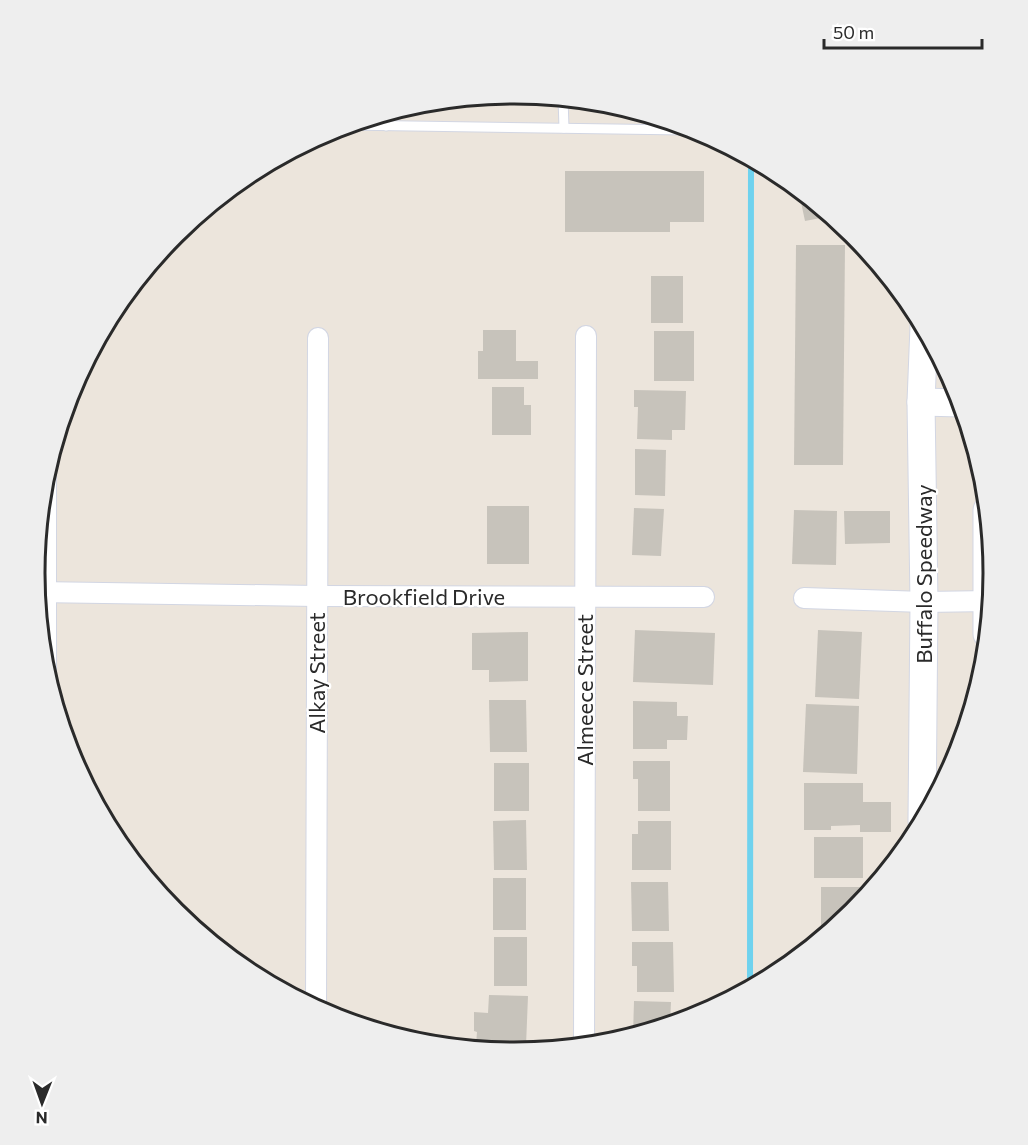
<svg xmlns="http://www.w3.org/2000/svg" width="1028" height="1145" font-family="Commissioner,sans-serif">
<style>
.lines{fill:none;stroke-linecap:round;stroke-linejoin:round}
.stream{stroke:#6fd2ee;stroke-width:6}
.building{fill:#c7c3bb}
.lane-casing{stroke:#d2d6e3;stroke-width:11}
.street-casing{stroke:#d2d6e3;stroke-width:22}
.secondary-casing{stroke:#d2d6e3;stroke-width:29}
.lane{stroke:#fff;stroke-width:9}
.street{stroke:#fff;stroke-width:20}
.secondary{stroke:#fff;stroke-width:27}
.labels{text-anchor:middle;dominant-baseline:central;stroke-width:4.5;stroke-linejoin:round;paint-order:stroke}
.street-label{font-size:22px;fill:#2a2a2a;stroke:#fff}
.rim{fill:none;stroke:#2a2a2a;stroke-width:3}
</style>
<rect width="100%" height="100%" fill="#ece5dc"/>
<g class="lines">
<polyline class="stream" points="750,988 751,158"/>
</g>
<g class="building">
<polygon points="565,171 704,171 704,222 670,222 670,232 565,232"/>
<polygon points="798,188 831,216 805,221"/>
<polygon points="796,245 845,245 843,465 794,465"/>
<rect x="651" y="276" width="32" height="47"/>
<polygon points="483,330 516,330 516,361 538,361 538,379 478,379 478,351 483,351"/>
<rect x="654" y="331" width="40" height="50"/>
<polygon points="492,387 524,387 524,405 531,405 531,435 492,435"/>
<polygon points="634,390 686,391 685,430 672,430 672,440 637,439 638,407 634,407"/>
<polygon points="635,449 666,450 665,496 635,495"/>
<rect x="487" y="506" width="42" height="58"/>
<polygon points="634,508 664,509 661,556 632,555"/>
<polygon points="794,510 837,511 836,565 792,564"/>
<polygon points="844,511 890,511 890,543 845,544"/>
<polygon points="635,630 715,633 713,685 633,682"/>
<polygon points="818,630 862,632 859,699 815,697"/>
<polygon points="528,632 528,681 489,682 489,670 472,670 472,633"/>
<polygon points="489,700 526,700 527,752 490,752"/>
<polygon points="633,701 677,702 677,716 688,716 687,740 667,740 667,749 633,749"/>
<polygon points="806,704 859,706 857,774 803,772"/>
<polygon points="633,761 670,761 670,811 638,811 638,779 633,779"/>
<rect x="494" y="763" width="35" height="48"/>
<polygon points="804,783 863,783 863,802 891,802 891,832 860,832 860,825 831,826 831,830 804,830"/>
<polygon points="526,820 527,870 494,870 493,821"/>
<polygon points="638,821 671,821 671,870 632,870 632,834 638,834"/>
<rect x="814" y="837" width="49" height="41"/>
<rect x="493" y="878" width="33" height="52"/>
<polygon points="631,882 668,882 669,931 632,931"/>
<polygon points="821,887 861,887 861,901 853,912 828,932 821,932"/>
<rect x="494" y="937" width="33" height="49"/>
<polygon points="632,942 673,942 674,992 637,992 637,966 632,966"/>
<polygon points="489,995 528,996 526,1046 476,1044 477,1032 474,1031 474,1012 488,1013"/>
<polygon points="634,1001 671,1002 670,1024 633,1035"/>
</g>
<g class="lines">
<defs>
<g id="lane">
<polyline points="563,98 564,128"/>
<polyline points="345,125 685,130 685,126"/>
<polyline points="386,126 387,112"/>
</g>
<g id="street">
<polyline points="36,592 316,596 704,597"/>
<polyline points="804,598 924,602 991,601"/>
<polyline points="46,672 46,471"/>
<polyline points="316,1008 318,338"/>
<polyline points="584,1045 586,336"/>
</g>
<g id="secondary">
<polyline points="921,402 961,403"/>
<polyline points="987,510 987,634"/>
<polyline points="922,821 924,602 921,402 924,326"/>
</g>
</defs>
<use href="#lane" class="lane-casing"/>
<use href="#street" class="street-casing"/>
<use href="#secondary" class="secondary-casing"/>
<use href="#lane" class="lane"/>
<use href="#street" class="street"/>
<use href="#secondary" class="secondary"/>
</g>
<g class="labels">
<g class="street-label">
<text transform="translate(923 574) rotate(-90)">Buffalo Speedway</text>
<text x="424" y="596">Brookfield Drive</text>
<text transform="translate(316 673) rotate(-90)">Alkay Street</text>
<text transform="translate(584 690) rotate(-90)">Almeece Street</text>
</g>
</g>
<path d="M0 0H1028V1145H0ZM45 573a469 469 0 1 1 938 0a469 469 0 1 1-938 0Z" fill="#eee" fill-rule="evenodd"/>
<path class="rim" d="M45 573a469 469 0 1 1 938 0a469 469 0 1 1-938 0Z"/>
<g transform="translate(42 1103) rotate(181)" stroke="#ffffff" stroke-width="4.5" paint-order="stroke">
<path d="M0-4.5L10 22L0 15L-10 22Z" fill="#2a2a2a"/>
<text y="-9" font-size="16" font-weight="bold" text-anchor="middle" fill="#2a2a2a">N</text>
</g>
<path d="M824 39v9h158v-9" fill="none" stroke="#2a2a2a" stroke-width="3"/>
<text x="833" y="39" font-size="18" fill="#2a2a2a" stroke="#ffffff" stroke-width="4.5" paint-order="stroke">50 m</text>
</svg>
